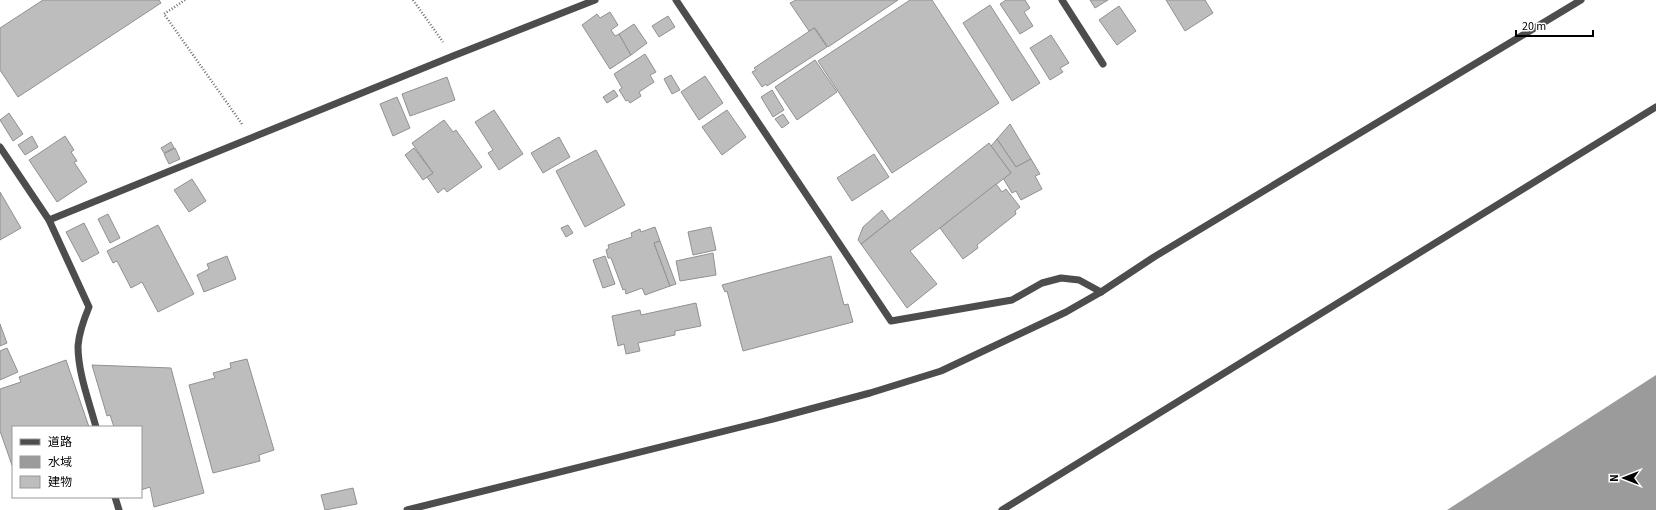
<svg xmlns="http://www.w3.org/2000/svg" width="1656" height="510" font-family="'Source Sans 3','Noto Sans JP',sans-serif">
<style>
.water{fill:#9b9b9b}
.building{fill:#bdbdbd;stroke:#919191}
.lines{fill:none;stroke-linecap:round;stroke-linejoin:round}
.path{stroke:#6f6f6f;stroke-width:2.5;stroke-dasharray:1 2;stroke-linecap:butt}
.minor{stroke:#4d4d4d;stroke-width:7}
</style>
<rect width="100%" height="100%" fill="#fff"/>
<polygon class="water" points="1656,375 1656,510 1447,510"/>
<g class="building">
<polygon points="43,0 159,0 161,3 18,97 0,70 0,28"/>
<polygon points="796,0 898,0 828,47 815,28 809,31 790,3"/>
<polygon points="910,0 932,0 999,103 892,173 818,61"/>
<polygon points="1006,0 1025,0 1030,8 1024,12 1033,26 1020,34 1000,4"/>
<polygon points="1090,0 1108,0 1095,8"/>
<polygon points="1166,0 1205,0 1213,13 1185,31"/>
<polygon points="990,5 1040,83 1012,101 963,23"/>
<polygon points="1119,6 1136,31 1117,45 1099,20"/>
<polygon points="610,12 618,25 611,30 615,36 619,34 631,55 610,69 582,25 597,14 600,18"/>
<polygon points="668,16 675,27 659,37 652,26"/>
<polygon points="634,24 647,43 631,55 619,34"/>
<polygon points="814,28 827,47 767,86 766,84 762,87 752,72 756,70 754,68"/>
<polygon points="1051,35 1069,63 1060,68 1063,72 1050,80 1030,48"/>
<polygon points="645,54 656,72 650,75 654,82 639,92 641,96 630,103 628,100 626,101 619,90 622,88 614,74"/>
<polygon points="815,60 837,92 797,120 775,87"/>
<polygon points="671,75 680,90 672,94 664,79"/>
<polygon points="705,76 723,103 699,120 681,92"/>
<polygon points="447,77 455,100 410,116 402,94"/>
<polygon points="614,90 618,96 607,103 603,97"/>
<polygon points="772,90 784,110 773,117 761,97"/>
<polygon points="397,97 410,128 393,136 380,104"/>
<polygon points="494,110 523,154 499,170 488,153 493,150 475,122"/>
<polygon points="727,110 746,137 722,155 702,127"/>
<polygon points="9,113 23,134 13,141 0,120"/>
<polygon points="783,114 789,123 782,128 775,119"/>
<polygon points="444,120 453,132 456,130 482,167 447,192 444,188 438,193 427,177 433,173 412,143"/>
<polygon points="1010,124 1031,159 1016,167 997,139"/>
<polygon points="32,136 38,147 25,155 18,145"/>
<polygon points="65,136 74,150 71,152 77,161 74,162 87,182 57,202 29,160"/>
<polygon points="559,137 570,157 543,173 531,153"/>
<polygon points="997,139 1016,167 1031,159 1040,174 1035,176 1042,189 1021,200 1016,191 1012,193 1003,178 1011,173 991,146"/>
<polygon points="171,142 174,148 164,153 161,148"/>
<polygon points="989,143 1011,173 910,251 937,284 907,308 861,244"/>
<polygon points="175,148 180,159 169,164 164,154"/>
<polygon points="414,148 433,173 423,180 405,155"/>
<polygon points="596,150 625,205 585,227 556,171"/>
<polygon points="874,154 889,177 852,201 837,178"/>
<polygon points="192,179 206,201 189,212 174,190"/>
<polygon points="996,184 1002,192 1006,189 1020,207 1015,211 1016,214 977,245 978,248 963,259 940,228"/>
<polygon points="0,192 21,228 0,240"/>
<polygon points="882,210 890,221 861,244 858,240 863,227"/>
<polygon points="108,214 120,238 110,243 98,219"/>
<polygon points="84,223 99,253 82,262 66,232"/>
<polygon points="158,225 194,294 158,312 142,282 131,288 117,261 113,263 107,251"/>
<polygon points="568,225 573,233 566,237 561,228"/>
<polygon points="655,227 660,241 654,243 670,286 645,295 642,288 626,294 625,289 623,290 611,258 608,258 606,250 609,248 608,245 632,237 631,233 640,229 641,232"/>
<polygon points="711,227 716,250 693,255 688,232"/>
<polygon points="660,241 676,284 670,286 654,243"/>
<polygon points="713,253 716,275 680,281 676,261"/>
<polygon points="227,256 236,279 204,292 197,275 209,269 207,264"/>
<polygon points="605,256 615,284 603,288 593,260"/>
<polygon points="831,256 844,305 848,304 853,322 743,351 727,291 725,292 722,285"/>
<polygon points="696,303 701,326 675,331 675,335 638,343 640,351 626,354 624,344 618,346 612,316 640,310 641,315"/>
<polygon points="0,324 7,343 0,346"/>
<polygon points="7,348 18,372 0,380 0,351"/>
<polygon points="247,359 274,450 259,455 260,461 213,473 189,385 215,378 213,373 231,368 230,363"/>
<polygon points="66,360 89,427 13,427 13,468 0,431 0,389 21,382 19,377"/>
<polygon points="92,365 171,368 204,493 154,507 150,487 141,490 141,427 114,427 110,415 107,416"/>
<polygon points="353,488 357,504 325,510 321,495"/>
</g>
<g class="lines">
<g class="path">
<polyline points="185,0 164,14 242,124"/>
<polyline points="413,0 443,42"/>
</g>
<g class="minor">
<polyline points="676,0 891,321 1012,300 1042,283 1061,278 1079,280 1101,292"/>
<polyline points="1062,0 1103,64"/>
<path d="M0 147 49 220 89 307C84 319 79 332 78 346 78 373 89 401 96 427"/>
<polyline points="49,220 453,56 595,0"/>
<polyline points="115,497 119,510"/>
<polyline points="407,510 773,419 870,393 941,371 1066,312 1101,292 1154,257 1581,0"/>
<polyline points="1002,510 1656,107"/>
</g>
</g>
<rect x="12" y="426" width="130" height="72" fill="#ffffff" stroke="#999999"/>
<rect x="20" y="439" width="20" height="6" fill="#4d4d4d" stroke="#999999"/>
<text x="48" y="446" font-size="12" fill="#000000">道路</text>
<rect x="20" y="456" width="20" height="12" fill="#9b9b9b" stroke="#999999"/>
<text x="48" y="466" font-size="12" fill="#000000">水域</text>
<rect x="20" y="476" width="20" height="12" fill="#bdbdbd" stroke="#999999"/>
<text x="48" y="486" font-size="12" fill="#000000">建物</text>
<g transform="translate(1624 478) rotate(270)" stroke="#ffffff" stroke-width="3" paint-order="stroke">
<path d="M0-3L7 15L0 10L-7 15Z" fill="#000000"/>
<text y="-6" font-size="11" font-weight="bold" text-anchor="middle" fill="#000000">N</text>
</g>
<path d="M1516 30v6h77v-6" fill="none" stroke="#000000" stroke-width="2"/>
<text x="1522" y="30" font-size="12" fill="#000000" stroke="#ffffff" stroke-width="3" paint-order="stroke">20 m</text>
</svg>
